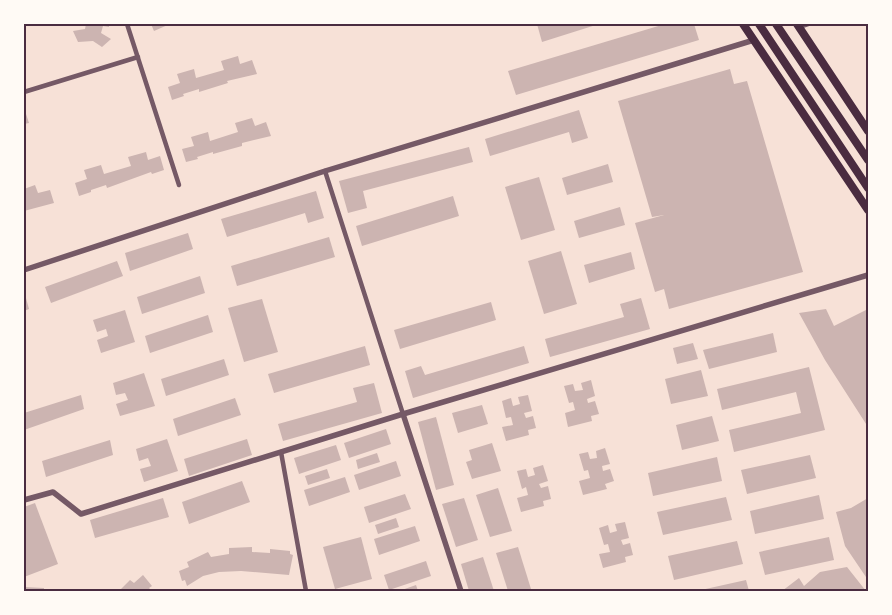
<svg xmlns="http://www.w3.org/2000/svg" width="892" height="615" font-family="'Asap Condensed',sans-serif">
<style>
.building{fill:#ccb4b1}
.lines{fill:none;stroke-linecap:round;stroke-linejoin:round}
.minor{stroke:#755966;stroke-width:4.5}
.tertiary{stroke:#755966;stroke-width:5.5}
.primary{stroke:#4a2c40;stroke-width:8}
.trunk{stroke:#4a2c40;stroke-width:8}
.neatline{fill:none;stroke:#4a2c40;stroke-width:2}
</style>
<rect width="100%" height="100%" fill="#f7e1d7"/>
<g class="building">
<polygon points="86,24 109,24 109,27 103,26 101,33 111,39 102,47 93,41 78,42 73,31 85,29"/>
<polygon points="151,24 170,24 154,31"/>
<polygon points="537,24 599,24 542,42"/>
<polygon points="665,24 694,24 699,40 516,95 508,71"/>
<polygon points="238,56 240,64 252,60 257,74 227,81 228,83 199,92 199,89 183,94 184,96 172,100 168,87 180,83 177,74 194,69 196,78 224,70 221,61"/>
<polygon points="730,69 734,84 747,81 803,272 669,309 664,289 655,292 635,223 664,215 652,217 618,101"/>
<polygon points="24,108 29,123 24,124"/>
<polygon points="579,110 588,138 572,143 569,132 490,156 485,139"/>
<polygon points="252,118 255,126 266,122 271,136 242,143 242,146 213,154 213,152 197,157 198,159 186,162 182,149 194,146 191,137 208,132 210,141 238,132 235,123"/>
<polygon points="469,147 473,162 363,191 367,208 348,213 339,181"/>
<polygon points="146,152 148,160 160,156 164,170 152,174 151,172 107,188 106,185 91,190 91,192 79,196 75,183 87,179 84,170 101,165 104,174 131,166 128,157"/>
<polygon points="608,164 613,182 567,195 562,178"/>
<polygon points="539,177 555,230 521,240 505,187"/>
<polygon points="35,185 38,193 50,190 54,203 24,211 24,189"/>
<polygon points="316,191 324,218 308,223 305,213 227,237 221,219"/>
<polygon points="453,196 459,216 362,246 356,226"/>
<polygon points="620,207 625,225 579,238 574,221"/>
<polygon points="188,233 193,249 130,271 125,253"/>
<polygon points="329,237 335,257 237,286 231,266"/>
<polygon points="561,251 577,304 544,314 528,261"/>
<polygon points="631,252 635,269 589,283 584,265"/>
<polygon points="117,261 123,276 51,303 45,287"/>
<polygon points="200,276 205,293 142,314 137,297"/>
<polygon points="24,291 29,309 24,311"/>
<polygon points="641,298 650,329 550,357 545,339 624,317 620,304"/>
<polygon points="262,299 278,352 244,362 228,308"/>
<polygon points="491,302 496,320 400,349 394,330"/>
<polygon points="826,309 834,326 868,309 868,427 825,360 799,313"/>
<polygon points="125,310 135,342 101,353 97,340 108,336 106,329 97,332 93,320"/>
<polygon points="208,315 213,332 150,353 145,336"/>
<polygon points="773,333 777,352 709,369 703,350"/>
<polygon points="693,343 698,359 677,364 673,348"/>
<polygon points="365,346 370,365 274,393 268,374"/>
<polygon points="524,346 529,363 413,398 405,371 421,366 425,375"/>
<polygon points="224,359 229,375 166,396 161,379"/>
<polygon points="809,367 825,430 734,452 729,430 801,413 796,392 722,410 717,389"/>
<polygon points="701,370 708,396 671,404 665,379"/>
<polygon points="144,373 155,406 120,416 116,404 128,400 125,393 116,395 113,383"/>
<polygon points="591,380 595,396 587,399 588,403 595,401 599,414 591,416 592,421 568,427 565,413 575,410 573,402 569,403 564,386 573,384 575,391 583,390 581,383"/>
<polygon points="374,383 382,413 283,441 278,424 357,402 353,388"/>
<polygon points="81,395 84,409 24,430 24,413"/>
<polygon points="528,395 532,411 524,413 526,418 533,416 536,428 528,430 529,435 506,441 502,427 513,425 511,417 506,418 502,401 511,398 513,406 520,404 518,397"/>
<polygon points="235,398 241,415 178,436 173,419"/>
<polygon points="482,405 488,424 458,433 452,413"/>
<polygon points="712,416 719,441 682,450 676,425"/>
<polygon points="436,417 454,485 436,490 418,422"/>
<polygon points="386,429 391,444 349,458 344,443"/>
<polygon points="167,439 178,471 144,482 140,469 151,466 148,458 139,461 136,449"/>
<polygon points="247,439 252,455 189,476 184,459"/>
<polygon points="110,440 113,455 46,477 42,461"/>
<polygon points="492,443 501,471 472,479 466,462 472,460 469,450"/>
<polygon points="336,445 341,460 299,474 294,458"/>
<polygon points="605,448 610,464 602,466 603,471 610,469 614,481 605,484 607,489 583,495 579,481 590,478 588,470 584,471 579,454 588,452 590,459 597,458 596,451"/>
<polygon points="377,453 380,462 358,469 356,460"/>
<polygon points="810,455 816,478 747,494 741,470"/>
<polygon points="717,457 722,481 653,496 648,473"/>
<polygon points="396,461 401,476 359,490 354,475"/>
<polygon points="543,465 548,481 539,484 541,488 548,486 551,499 543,501 544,506 521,512 517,498 528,495 526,487 522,489 517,471 526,469 528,477 535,475 533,468"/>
<polygon points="327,469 330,478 308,485 305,476"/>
<polygon points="345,477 350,492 309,506 304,490"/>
<polygon points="242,481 250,502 189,524 182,502"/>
<polygon points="498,488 512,531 490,537 476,495"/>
<polygon points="405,494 411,509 369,523 364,507"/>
<polygon points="819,495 824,519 755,534 750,511"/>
<polygon points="726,497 732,520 663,535 657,512"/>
<polygon points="163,498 169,517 95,538 90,520"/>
<polygon points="464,498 478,540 456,547 442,504"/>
<polygon points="868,498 868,580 845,546 836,512 851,508"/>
<polygon points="35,503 58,564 24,577 24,507"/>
<polygon points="396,518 399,527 378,534 375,525"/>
<polygon points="625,522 629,538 621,540 623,545 630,543 633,555 625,557 626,562 603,568 599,554 610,552 608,544 604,545 599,528 608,525 610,533 617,531 615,524"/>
<polygon points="415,526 420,541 379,555 374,539"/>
<polygon points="361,537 372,579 335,589 323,547"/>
<polygon points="829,537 834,560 765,575 759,552"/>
<polygon points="737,541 743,564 674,580 668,556"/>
<polygon points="252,547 252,552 270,553 270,549 290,551 290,554 293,555 289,575 241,571 219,572 203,576 187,586 185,580 182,581 179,571 189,567 187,562 208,552 211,557 229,554 229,548"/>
<polygon points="518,547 531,589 508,591 496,553"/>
<polygon points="483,557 494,591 469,591 461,564"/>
<polygon points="426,561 431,576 389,590 384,575"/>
<polygon points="847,567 866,591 782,591 799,578 804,586 820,572"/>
<polygon points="143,575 152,586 149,588 152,591 119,591 130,580 134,583"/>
<polygon points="746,580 749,591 701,591 701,590"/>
<polygon points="416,585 418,591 399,591"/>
<polygon points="24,587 44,588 44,591 24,591"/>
</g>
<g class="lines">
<g class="minor">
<polyline points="127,24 179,185"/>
<polyline points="799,27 808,24"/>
<polyline points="24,92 138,57"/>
<polyline points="325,171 403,414"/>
<polyline points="281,452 306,591"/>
</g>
<g class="tertiary">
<polyline points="24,270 325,171 754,40"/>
<polyline points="403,414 461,591"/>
<polyline points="24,500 53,492 81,514 403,414 868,275"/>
</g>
<g class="primary">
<polyline points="743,24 868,210"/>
<polyline points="797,24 868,131"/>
</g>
<g class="trunk">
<polyline points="759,24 868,188"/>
<polyline points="776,24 868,160"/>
</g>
</g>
<rect width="892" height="615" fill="none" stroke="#fffaf5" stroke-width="50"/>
<rect x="25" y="25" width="842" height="565" class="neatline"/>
</svg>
